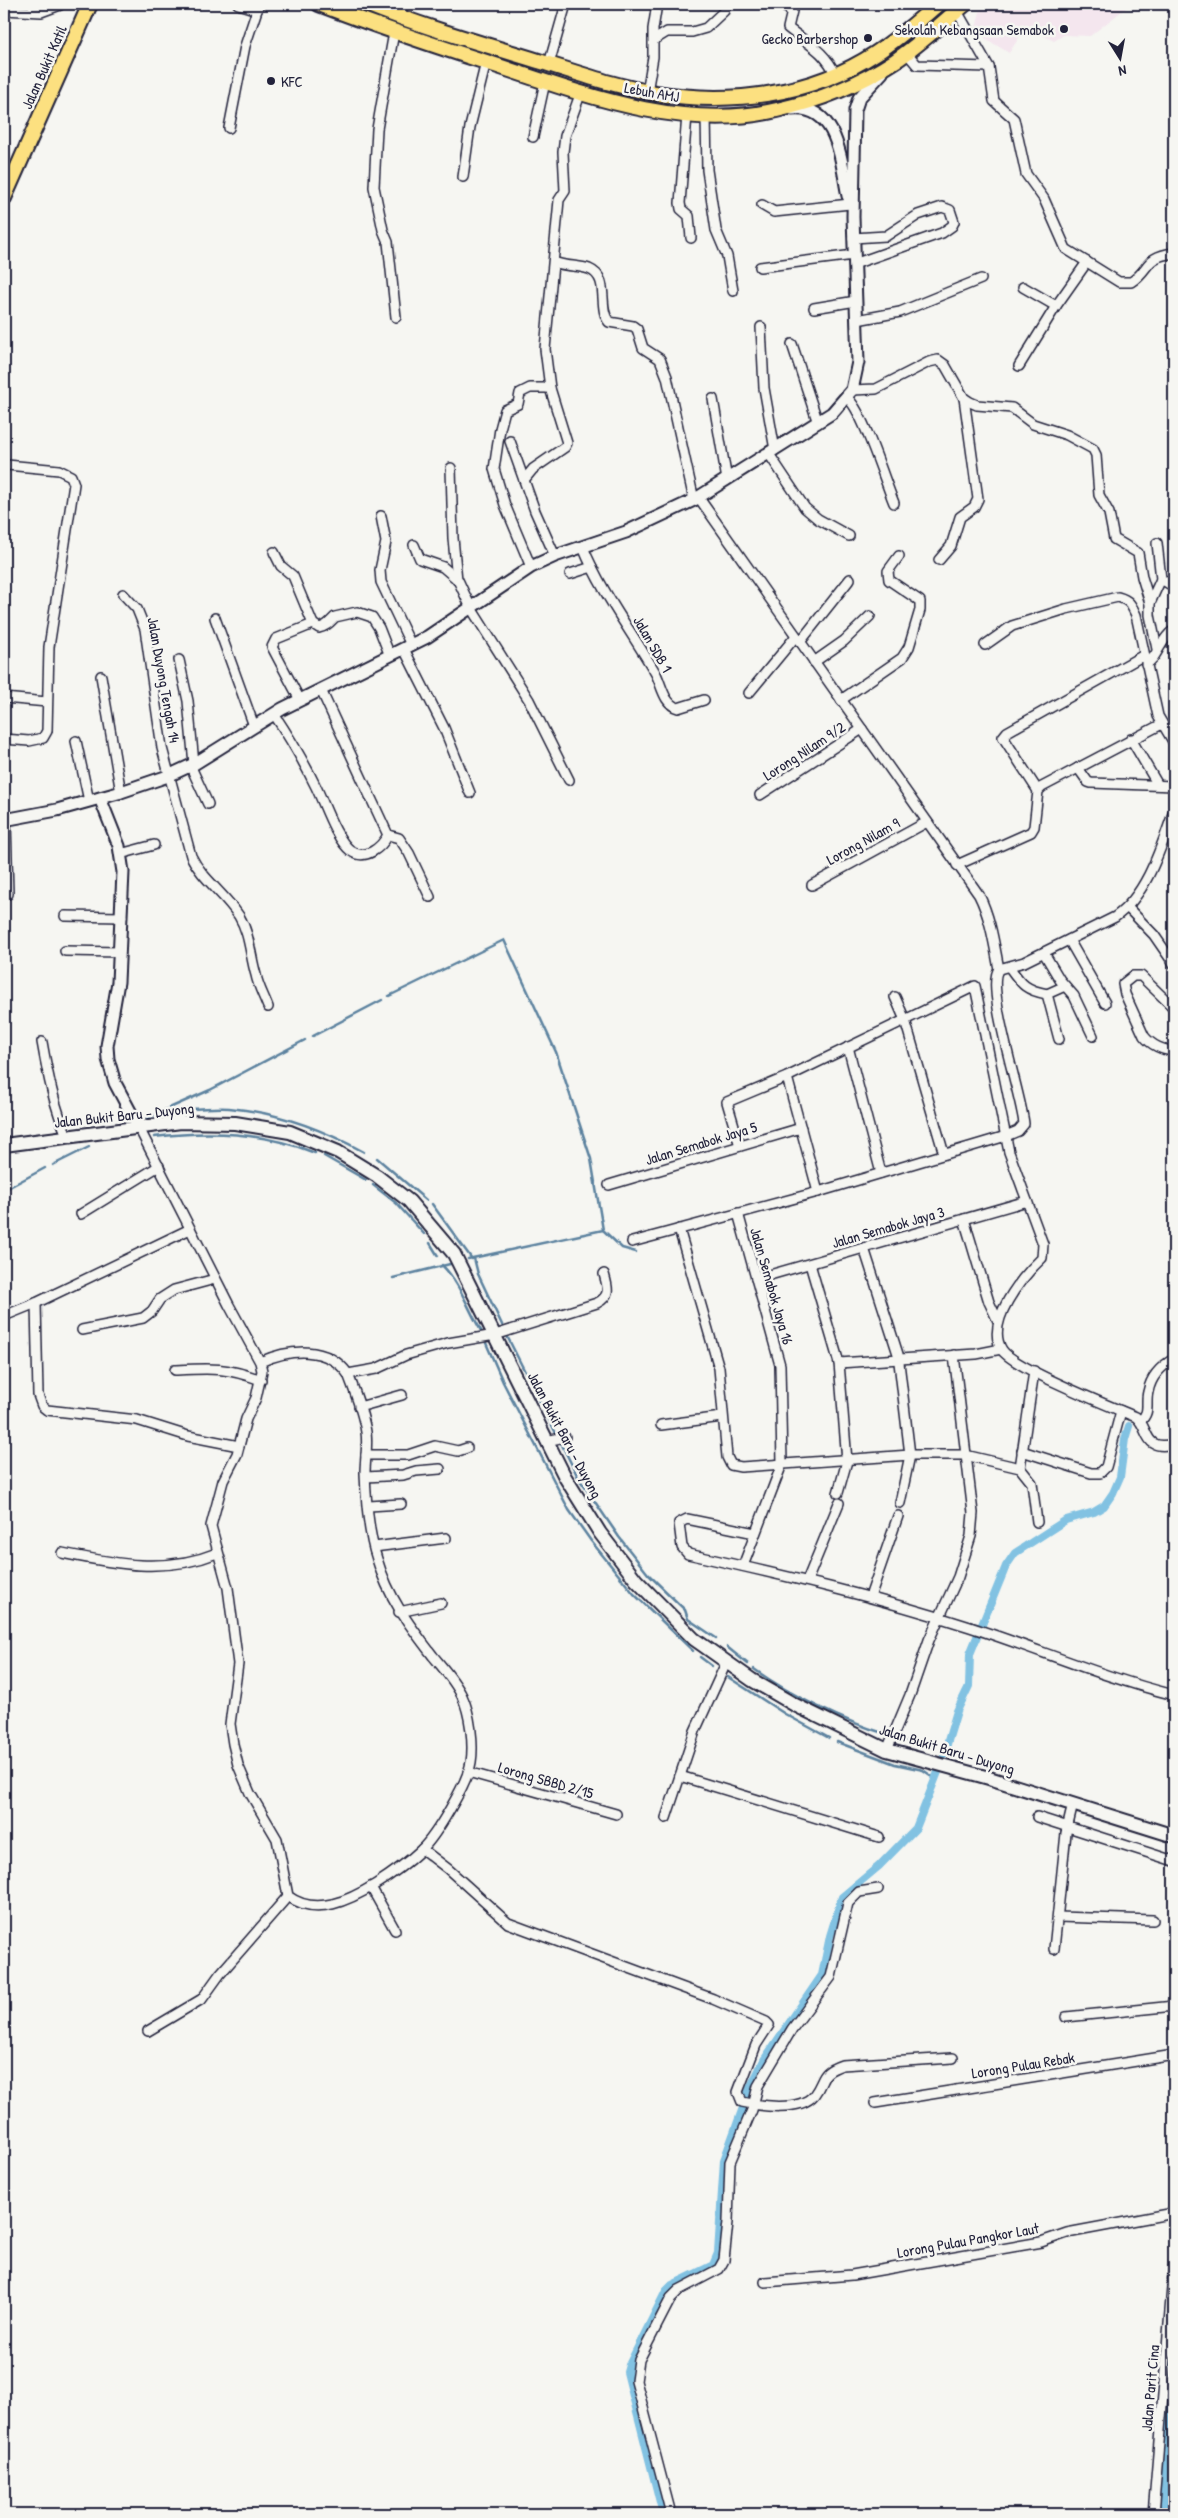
<svg xmlns="http://www.w3.org/2000/svg" width="1178" height="2518" font-family="'Patrick Hand',sans-serif">
<style>
.built{fill:#f4e6ee}
.lines{fill:none;stroke-linecap:round;stroke-linejoin:round}
.stream{stroke:#5c829f;stroke-width:2.5}
.canal{stroke:#82c2e2;stroke-width:8}
.river{stroke:#82c2e2;stroke-width:14}
.minor-casing{stroke:#22223b;stroke-width:12}
.tertiary-casing{stroke:#22223b;stroke-width:15}
.secondary-casing{stroke:#22223b;stroke-width:16}
.primary-casing{stroke:#22223b;stroke-width:18}
.trunk-casing{stroke:#22223b;stroke-width:18}
.minor{stroke:#f6f6f2;stroke-width:9}
.tertiary{stroke:#f6f6f2;stroke-width:11}
.secondary{stroke:#f6f6f2;stroke-width:12}
.primary{stroke:#fce080;stroke-width:14}
.trunk{stroke:#fce080;stroke-width:14}
.poi-dot{fill:#22223b;stroke:#f6f6f2;stroke-width:2}
.labels{text-anchor:middle;dominant-baseline:central;stroke-width:5;stroke-linejoin:round;paint-order:stroke}
.poi-label{font-size:15px;fill:#22223b;stroke:#f6f6f2;text-anchor:end}
.street-label{font-size:15px;fill:#22223b;stroke:#f6f6f2}
</style>
<rect width="100%" height="100%" fill="#f6f6f2"/>
<filter id="ink" filterUnits="userSpaceOnUse"><feTurbulence type="fractalNoise" baseFrequency=".02" numOctaves="2"/><feDisplacementMap in="SourceGraphic" scale="10" xChannelSelector="R" yChannelSelector="G"/><feConvolveMatrix kernelMatrix="1 2 1 2 8 2 1 2 1" color-interpolation-filters="sRGB"/></filter>
<g filter="url(#ink)">
<polygon class="built" points="982,4 1131,4 1090,36 1064,35 1054,41 1026,27 1009,53 975,32"/>
<g class="lines">
<g class="stream">
<polyline points="389,996 504,940 556,1052 591,1159 603,1230 468,1259"/>
<polyline points="313,1036 382,1000"/>
<path d="M163 1111C185 1110 208 1107 229 1108 277 1112 322 1129 364 1152"/>
<polyline points="147,1118 210,1090 305,1040"/>
<path d="M154 1137C210 1130 263 1132 315 1153"/>
<polyline points="324,1156 366,1180"/>
<polyline points="377,1158 426,1200"/>
<polyline points="53,1165 89,1147"/>
<polyline points="373,1185 396,1203 424,1234"/>
<polyline points="4,1190 45,1168"/>
<polyline points="432,1204 472,1259"/>
<polyline points="603,1230 622,1248 636,1252"/>
<polyline points="430,1243 438,1256"/>
<polyline points="474,1258 478,1274 504,1329"/>
<path d="M442 1265C461 1284 469 1312 483 1334"/>
<polyline points="393,1278 450,1264"/>
<polyline points="507,1336 578,1477 619,1537 648,1574 685,1610 688,1619 716,1638"/>
<polyline points="486,1343 503,1382 569,1510 591,1541 634,1594 693,1651"/>
<polyline points="727,1647 748,1664"/>
<polyline points="700,1657 712,1666"/>
<path d="M754 1669C790 1695 843 1721 886 1734"/>
<polyline points="728,1677 785,1714 829,1738"/>
<polyline points="897,1739 932,1746"/>
<polyline points="837,1742 895,1764 923,1770 936,1779"/>
</g>
<g class="canal">
<polyline points="944,1754 957,1711 969,1686 970,1654 1006,1566 1015,1553 1066,1520 1094,1512 1104,1506 1113,1493 1120,1477 1125,1439 1129,1426"/>
<polyline points="663,2514 632,2392 627,2372 629,2365 666,2291 672,2285 713,2265 718,2253 724,2160 750,2088 764,2060 822,1975 830,1936 842,1897 879,1866 916,1828 938,1772"/>
</g>
<polyline class="river" points="1161,2514 1174,2359"/>
<defs>
<g id="minor">
<polyline points="238,4 257,10"/>
<path d="M780 4 792 11 788 28C809 45 823 49 836 75"/>
<polyline points="4,10 41,12 60,5"/>
<path d="M957 11 989 67 994 101 1014 119 1026 174 1044 199 1066 249 1119 282H1131C1151 269 1143 257 1174 253"/>
<polyline points="401,17 402,4"/>
<polyline points="394,32 377,129 374,187 383,230 388,242 396,317"/>
<polyline points="654,40 667,32 692,32 706,28 724,11 726,4"/>
<polyline points="906,52 917,65 989,67"/>
<polyline points="549,64 566,4"/>
<polyline points="647,92 653,57 653,29 657,4"/>
<polyline points="687,115 680,203 681,209 689,216 691,238"/>
<polyline points="706,116 707,170 716,230 727,256 733,291"/>
<polyline points="229,128 245,46 259,4"/>
<polyline points="533,137 545,82"/>
<polyline points="463,177 470,127 486,62"/>
<polyline points="762,205 774,212 850,204"/>
<polyline points="853,238 886,236 918,215 942,207 950,210 954,222 952,226 942,233 854,264"/>
<path d="M554 262C565 267 578 265 589 269 611 278 597 307 609 322L633 326 637 329 643 348 660 359 667 377 694 500"/>
<polyline points="760,267 854,255"/>
<polyline points="1023,287 1056,306"/>
<polyline points="814,308 856,301"/>
<polyline points="857,320 900,312 981,279"/>
<polyline points="761,327 764,388 775,450"/>
<polyline points="792,344 818,423"/>
<polyline points="1019,366 1056,306 1087,262"/>
<polyline points="852,390 876,389 929,362 938,360 945,365 964,398 970,402 977,405 1012,408 1033,424 1067,435 1093,449 1096,455 1099,495 1109,513 1114,539 1138,553 1142,577 1150,603"/>
<path d="M847 398C862 408 885 482 894 503"/>
<polyline points="713,399 727,480"/>
<polyline points="510,441 535,511 555,556"/>
<polyline points="769,454 805,508 818,519 849,536"/>
<polyline points="451,468 453,538 457,580"/>
<polyline points="524,480 533,469 565,447 567,443 550,388 545,349 559,200 565,191 563,152 565,136 581,92"/>
<polyline points="381,516 386,542 380,570 381,582 411,645"/>
<polyline points="414,545 420,559 443,567 458,580 471,608 529,700 569,780"/>
<path d="M583 547C601 592 632 632 656 674 662 686 664 704 678 708L704 700"/>
<path d="M274 552 281 566 293 576 313 624 319 628C327 626 329 623 335 617L357 612 372 617 379 628 390 656"/>
<polyline points="939,560 951,546 960,517 974,507 978,499 964,398"/>
<polyline points="531,567 505,505 494,469 500,429 505,410 518,404 520,393 530,388 550,388"/>
<polyline points="570,574 592,567"/>
<polyline points="1161,579 1174,587"/>
<path d="M123 594 137 609 145 629 162 748 191 856C202 879 225 894 239 916 250 934 250 955 256 975 258 986 264 996 268 1007"/>
<polyline points="215,618 254,726"/>
<polyline points="800,642 850,579"/>
<path d="M985 645 1012 626 1066 609 1118 597C1129 600 1131 604 1136 615L1158 716 1174 743"/>
<polyline points="404,649 444,728 470,793"/>
<polyline points="1157,649 1150,615 1150,603 1161,579 1157,543"/>
<polyline points="179,660 188,701 194,764"/>
<polyline points="814,662 844,641 870,616"/>
<path d="M1146 664C1158 658 1159 640 1174 630"/>
<polyline points="101,676 121,793"/>
<polyline points="321,690 388,835 399,838 409,853 430,897"/>
<polyline points="749,693 796,636"/>
<polyline points="4,698 47,702"/>
<polyline points="300,700 272,647 276,639 313,624"/>
<polyline points="841,700 902,658 909,647 920,610 920,601 889,580 888,571 899,556"/>
<path d="M274 714C290 738 304 762 316 787 324 803 336 840 351 851 365 861 381 848 388 835"/>
<polyline points="4,739 29,741 43,738 47,731 49,647 74,484 71,476 59,470 7,465"/>
<polyline points="1131,739 1158,785"/>
<polyline points="76,741 89,801"/>
<polyline points="190,765 208,804"/>
<polyline points="1078,768 1088,782 1091,783 1174,786"/>
<polyline points="1038,791 1003,737 1007,732 1144,655"/>
<polyline points="760,795 862,729"/>
<polyline points="6,820 8,894"/>
<polyline points="120,854 154,845"/>
<polyline points="957,865 1031,832 1034,827 1038,791 1042,787 1162,724"/>
<polyline points="812,885 927,822"/>
<polyline points="1128,908 1154,935 1174,964"/>
<polyline points="65,916 122,917"/>
<polyline points="1069,940 1105,1003"/>
<polyline points="65,951 120,952"/>
<polyline points="1044,953 1060,980 1074,996 1093,1036"/>
<path d="M1010 968C1022 985 1026 990 1047 994"/>
<path d="M999 969 1024 962 1115 917C1147 895 1161 847 1174 811"/>
<polyline points="895,997 905,1020 944,1154"/>
<path d="M1174 1008 1141 976H1133L1123 984 1125 994 1144 1036C1150 1044 1164 1052 1174 1050"/>
<polyline points="1059,1039 1047,994 1065,986"/>
<path d="M42 1042C48 1076 54 1106 68 1138"/>
<polyline points="848,1047 881,1173"/>
<polyline points="787,1077 818,1192"/>
<path d="M139 1128 229 1305 260 1362 262 1371 256 1398 246 1419 237 1454 223 1481 211 1526 228 1588 238 1664 230 1724 233 1744 238 1765 250 1793 277 1839 288 1896C316 1917 350 1900 376 1884 392 1874 407 1863 421 1850 436 1836 468 1782 471 1762 474 1743 470 1713 462 1696 455 1681 443 1668 433 1656 409 1625 388 1597 377 1559 368 1533 366 1501 365 1473 365 1460 368 1445 366 1432 363 1412 355 1392 348 1374 327 1345 290 1349 260 1362"/>
<path d="M740 1146 727 1102 787 1077 975 986 1009 1152 1043 1244 1042 1258C1023 1276 984 1322 1002 1350 1014 1368 1112 1407 1136 1417 1150 1428 1142 1452 1174 1444"/>
<polyline points="609,1185 801,1128"/>
<polyline points="738,1213 780,1365 782,1464 743,1566"/>
<polyline points="81,1214 159,1166"/>
<polyline points="964,1219 989,1302 998,1321"/>
<polyline points="679,1229 719,1368 727,1457 731,1465 741,1467 910,1455 965,1455 1020,1468 1032,1483 1037,1522"/>
<path d="M632 1242 818 1192 1006 1136 1018 1131 1024 1124C1022 1097 984 985 999 969 994 944 991 919 979 895L699 498"/>
<polyline points="864,1248 898,1354 910,1455 900,1503"/>
<polyline points="810,1264 839,1363 847,1461 838,1493"/>
<polyline points="756,1279 1027,1201"/>
<polyline points="36,1303 38,1395 42,1406 47,1410 137,1420 188,1436 239,1446"/>
<polyline points="4,1316 36,1303 190,1229"/>
<polyline points="82,1330 143,1318 152,1311 160,1299 174,1290 215,1279"/>
<polyline points="839,1363 976,1354 1001,1349"/>
<path d="M175 1370C212 1368 226 1367 261 1380"/>
<path d="M348 1374 376 1369 406 1355 448 1343 495 1335 597 1303C611 1296 608 1288 604 1274"/>
<polyline points="359,1407 402,1395"/>
<path d="M1140 1421C1151 1413 1145 1402 1148 1392 1151 1376 1161 1366 1174 1359"/>
<polyline points="661,1425 722,1417"/>
<polyline points="546,1441 565,1437"/>
<polyline points="1022,1451 1091,1473 1100,1473 1106,1467 1121,1411"/>
<polyline points="366,1455 408,1455 435,1446 458,1451 467,1448"/>
<polyline points="1020,1468 1034,1371"/>
<polyline points="366,1477 403,1475 416,1471 440,1469"/>
<polyline points="369,1506 401,1504"/>
<path d="M755 1533 687 1519 679 1523 682 1547 688 1554C783 1575 877 1597 970 1627 1038 1649 1105 1678 1174 1695"/>
<polyline points="374,1547 446,1538"/>
<path d="M62 1553C116 1564 165 1574 217 1553"/>
<polyline points="807,1581 839,1503"/>
<polyline points="870,1597 898,1516"/>
<polyline points="399,1612 441,1603"/>
<polyline points="887,1750 910,1695 929,1640 958,1577 971,1536 973,1513 954,1355"/>
<polyline points="468,1772 616,1814"/>
<polyline points="680,1776 879,1837"/>
<polyline points="1037,1817 1174,1861"/>
<polyline points="666,1818 695,1731 726,1663"/>
<path d="M422 1849 448 1869 508 1923 713 1999 766 2022 769 2025 756 2045 738 2092 742 2102C760 2106 800 2112 814 2095 826 2079 819 2073 842 2065L953 2058"/>
<polyline points="371,1887 395,1930"/>
<polyline points="1058,1917 1153,1920"/>
<polyline points="1054,1949 1066,1833 1073,1804"/>
<polyline points="1066,2017 1174,2006"/>
<polyline points="148,2031 202,1999 220,1974 288,1896"/>
<polyline points="875,2103 1174,2055"/>
<polyline points="765,2282 852,2275 1041,2242 1067,2233 1174,2213"/>
<polyline points="671,2514 636,2381 639,2360 671,2298 679,2290 719,2269 724,2260 728,2222 730,2162 752,2110 758,2086 792,2029 831,1977 848,1903 859,1892 878,1889"/>
<polyline points="1153,2514 1174,2263"/>
</g>
<g id="tertiary">
<path d="M792 109C839 104 841 164 848 196"/>
<polyline points="100,798 119,846 123,872 118,982 107,1046 108,1059 115,1083 139,1128"/>
<polyline points="4,820 57,810 118,793 168,776 194,764 282,709 427,637 531,567 555,556 626,532 694,500 832,413 852,390 858,362 853,217 855,110 859,98 882,73"/>
</g>
<polyline id="secondary" points="4,1145 181,1122 235,1123 290,1132 338,1152 377,1176 409,1201 454,1254 565,1477 600,1533 636,1580 694,1639 752,1680 795,1705 887,1750 989,1778 1174,1836"/>
<polyline id="primary" points="4,198 90,4"/>
<g id="trunk">
<path d="M319 4C374 25 430 44 486 62 577 92 680 133 777 110 817 101 860 84 895 61 919 45 942 23 965 4"/>
<path d="M366 4C423 27 483 44 542 62 578 73 617 87 655 93 730 105 811 96 876 53 898 39 918 21 938 4"/>
</g>
</defs>
<use href="#minor" class="minor-casing"/>
<use href="#tertiary" class="tertiary-casing"/>
<use href="#secondary" class="secondary-casing"/>
<use href="#primary" class="primary-casing"/>
<use href="#trunk" class="trunk-casing"/>
<use href="#minor" class="minor"/>
<use href="#tertiary" class="tertiary"/>
<use href="#secondary" class="secondary"/>
<use href="#primary" class="primary"/>
<use href="#trunk" class="trunk"/>
</g>
</g>
<g class="poi-dot">
<circle cx="1064" cy="29" r="5"/>
<circle cx="868" cy="38" r="5"/>
<circle cx="271" cy="81" r="5"/>
</g>
<g class="labels">
<g class="poi-label">
<text x="1054" y="29">Sekolah Kebangsaan Semabok</text>
<text x="858" y="38">Gecko Barbershop</text>
<text x="281" y="81" text-anchor="start">KFC</text>
</g>
<g class="street-label">
<text transform="translate(44 67) rotate(-66)">Jalan Bukit Katil</text>
<text transform="translate(652 92) rotate(10)">Lebuh AMJ</text>
<text transform="translate(653 644) rotate(60)">Jalan SDB 1</text>
<text transform="translate(164 680) rotate(80)">Jalan Duyong Tengah 14</text>
<text transform="translate(804 751) rotate(-33)">Lorong Nilam 9/2</text>
<text transform="translate(863 841) rotate(-29)">Lorong Nilam 9</text>
<text transform="translate(124 1115) rotate(-6)">Jalan Bukit Baru - Duyong</text>
<text transform="translate(701 1143) rotate(-17)">Jalan Semabok Jaya 5</text>
<text transform="translate(888 1227) rotate(-16)">Jalan Semabok Jaya 3</text>
<text transform="translate(772 1286) rotate(74)">Jalan Semabok Jaya 16</text>
<text transform="translate(565 1435) rotate(62)">Jalan Bukit Baru - Duyong</text>
<text transform="translate(947 1749) rotate(17)">Jalan Bukit Baru - Duyong</text>
<text transform="translate(546 1780) rotate(16)">Lorong SBBD 2/15</text>
<text transform="translate(1023 2065) rotate(-9)">Lorong Pulau Rebak</text>
<text transform="translate(968 2240) rotate(-10)">Lorong Pulau Pangkor Laut</text>
<text transform="translate(1150 2388) rotate(-85)">Jalan Parit Cina</text>
</g>
</g>
<rect width="1178" height="2518" fill="none" stroke="#f6f6f2" stroke-width="20"/>
<rect x="10" y="10" width="1158" height="2498" fill="none" stroke="#22223b" stroke-width="2" filter="url(#ink)"/>
<g transform="translate(1120 58) rotate(169)" stroke="#f6f6f2" stroke-width="4" paint-order="stroke">
<path d="M0-4L9 19L0 12L-9 19Z" fill="#22223b"/>
<text y="-8" font-size="14" font-weight="bold" text-anchor="middle" fill="#22223b">N</text>
</g>
</svg>
